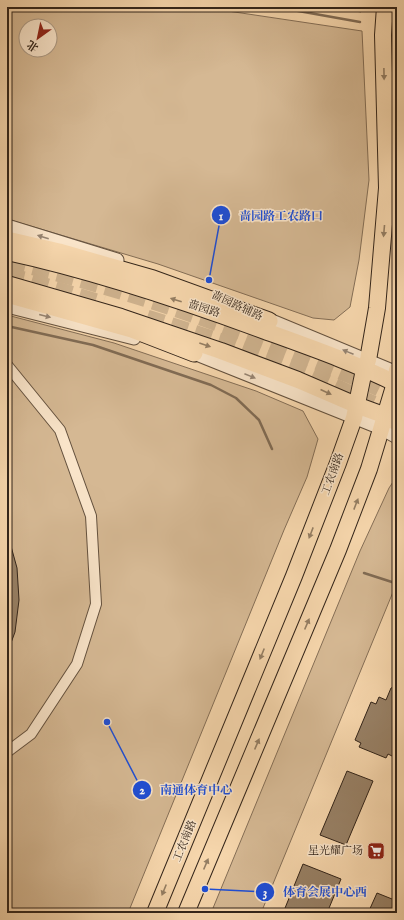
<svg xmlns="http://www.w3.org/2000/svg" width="404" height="920" font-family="'IM FELL English','Noto Serif SC',serif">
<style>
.green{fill:#d5b893;stroke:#846e56;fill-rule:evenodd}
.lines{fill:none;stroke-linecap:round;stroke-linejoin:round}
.stream{stroke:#806b54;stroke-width:2.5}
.building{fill:#988166;stroke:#33251a}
.trunk-tunnel{stroke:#cfb38f;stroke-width:17;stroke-dasharray:17 8;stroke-linecap:butt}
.minor-casing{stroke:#64513e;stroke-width:12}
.tertiary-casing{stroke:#64513e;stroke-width:15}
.primary-casing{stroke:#33251a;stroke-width:18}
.trunk-casing{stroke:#33251a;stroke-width:19}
.minor{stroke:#f9e4c9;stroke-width:10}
.tertiary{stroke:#f9e4c9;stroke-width:13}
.primary{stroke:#f6d6ac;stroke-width:16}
.trunk{stroke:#f6d6ac;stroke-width:17}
.oneway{fill:#947e63}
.oneway2{fill:#968472}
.labels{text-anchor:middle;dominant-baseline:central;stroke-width:3;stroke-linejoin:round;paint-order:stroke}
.street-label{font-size:11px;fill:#33251a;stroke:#f9e4c9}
.poi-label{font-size:11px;fill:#33251a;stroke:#f9e4c9;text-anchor:end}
.leader{fill:none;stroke:#1d4ed8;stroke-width:1.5}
.callout-dot{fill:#1d4ed8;stroke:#f9e4c9;stroke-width:1.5}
.mark-label{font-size:12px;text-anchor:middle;font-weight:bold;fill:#fff}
.callout-label{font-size:12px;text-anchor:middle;font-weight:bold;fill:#1d4ed8;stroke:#f9e4c9;stroke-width:3;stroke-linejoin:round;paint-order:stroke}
</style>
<rect width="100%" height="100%" fill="#f6d6ac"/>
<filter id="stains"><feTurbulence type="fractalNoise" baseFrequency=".005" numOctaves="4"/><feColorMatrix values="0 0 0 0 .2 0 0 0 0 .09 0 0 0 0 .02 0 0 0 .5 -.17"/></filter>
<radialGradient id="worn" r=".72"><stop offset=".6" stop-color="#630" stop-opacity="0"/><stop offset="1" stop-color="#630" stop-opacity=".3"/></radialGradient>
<g class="green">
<path d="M7 7H201L362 31 369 180 359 260 350 307 334 320 313 318 158 264 7 219ZM26 26H50V50H26Z"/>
<polygon points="333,7 362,7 361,12"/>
<polygon points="7,315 114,343 256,391 303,411 318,439 307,477 284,530 128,913 7,913"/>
<polygon points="397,476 397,593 393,592 261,913 211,913 360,551 389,488"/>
</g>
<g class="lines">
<g class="stream">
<polyline points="276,7 360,22"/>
<polyline points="7,326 93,345 211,385 236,398 259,420 272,449"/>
<polyline points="364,573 395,583 397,581"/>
</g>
</g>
<g class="building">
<polygon points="9,539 17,568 19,600 15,632 8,651 7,540"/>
<polygon points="397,686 397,751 394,757 388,754 386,758 359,747 361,743 355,740 371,702 376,704 379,697 386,700 391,688"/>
<polygon points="347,771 373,781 346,845 320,835"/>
<polygon points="303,864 341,879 327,913 283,913"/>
<polygon points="377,893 397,901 397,913 368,913"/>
</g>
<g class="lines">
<g class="trunk-tunnel">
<path d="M9 261C103 283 196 313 286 349 323 364 361 378 397 397"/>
<polyline points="7,276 25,280 103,304"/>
<polyline points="147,318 228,344 309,375 393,413"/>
</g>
<defs>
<polyline id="minor" points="7,365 60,430 91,516 96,604 77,664 31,734 7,752"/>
<g id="tertiary">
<polyline points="7,226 117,260"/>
<polyline points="7,306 134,338"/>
<polyline points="262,317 397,373"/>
<polyline points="186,351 194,353 381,428 397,437"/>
</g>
<g id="primary">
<path d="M7 252C95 271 181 300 265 331 309 347 355 363 397 384"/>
<polyline points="7,284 121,317 221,351 298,380 356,405 386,416 397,423"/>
<polyline points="155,913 294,576 338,463 354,418 364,370 368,360 377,308 387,188 383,35 385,7"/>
<polyline points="186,913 338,550 369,469 395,383 397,370"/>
</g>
<g id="trunk">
<polyline points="7,240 59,252 153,279 269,321"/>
<polyline points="7,294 132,329 194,353"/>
</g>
</defs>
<use href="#minor" class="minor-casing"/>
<use href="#tertiary" class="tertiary-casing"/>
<use href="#primary" class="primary-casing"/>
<use href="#trunk" class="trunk-casing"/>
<use href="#minor" class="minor"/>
<use href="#tertiary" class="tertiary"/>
<use href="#primary" class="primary"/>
<use href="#trunk" class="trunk"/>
</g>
<defs><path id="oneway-solid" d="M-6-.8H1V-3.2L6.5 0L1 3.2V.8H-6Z"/></defs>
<g class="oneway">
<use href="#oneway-solid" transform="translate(384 74) rotate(89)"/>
<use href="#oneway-solid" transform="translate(384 231) rotate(95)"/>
<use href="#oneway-solid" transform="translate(176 300) rotate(-162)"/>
<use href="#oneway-solid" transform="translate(205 345) rotate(19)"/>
<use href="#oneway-solid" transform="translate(326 392) rotate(24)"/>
<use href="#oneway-solid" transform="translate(356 504) rotate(-69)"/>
<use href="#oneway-solid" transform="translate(311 533) rotate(111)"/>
<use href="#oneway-solid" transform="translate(307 624) rotate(-67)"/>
<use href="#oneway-solid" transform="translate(262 654) rotate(112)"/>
<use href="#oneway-solid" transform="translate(257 744) rotate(-67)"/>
<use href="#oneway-solid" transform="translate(206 864) rotate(-67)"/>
<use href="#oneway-solid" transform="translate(164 890) rotate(112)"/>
</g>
<g class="oneway2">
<use href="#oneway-solid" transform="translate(43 237) rotate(-163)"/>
<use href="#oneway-solid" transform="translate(45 316) rotate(14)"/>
<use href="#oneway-solid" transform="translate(348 352) rotate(-158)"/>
<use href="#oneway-solid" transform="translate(250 376) rotate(22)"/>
</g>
<defs>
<symbol id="supermarket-square" viewBox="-11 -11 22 22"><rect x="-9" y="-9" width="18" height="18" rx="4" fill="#8f2418" stroke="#f9e4c9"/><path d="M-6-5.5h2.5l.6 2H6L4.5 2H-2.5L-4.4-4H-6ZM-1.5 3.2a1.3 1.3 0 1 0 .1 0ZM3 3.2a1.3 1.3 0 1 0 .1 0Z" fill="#fff"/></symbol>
</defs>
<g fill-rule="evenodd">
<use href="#supermarket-square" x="366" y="841" width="20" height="20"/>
</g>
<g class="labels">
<g class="street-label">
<text transform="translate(237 306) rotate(25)">啬园路辅路</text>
<text transform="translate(204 309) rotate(18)">啬园路</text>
<text transform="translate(333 474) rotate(-70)">工农南路</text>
<text transform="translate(185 841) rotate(-68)">工农南路</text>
</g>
<g class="poi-label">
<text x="363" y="851">星光耀广场</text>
</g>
</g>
<path class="leader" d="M209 280L221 215M107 722L142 790M205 889L265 892"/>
<g class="callout-dot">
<circle cx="209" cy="280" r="4"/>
<circle cx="107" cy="722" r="4"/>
<circle cx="205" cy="889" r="4"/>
<circle cx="221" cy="215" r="10"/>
<circle cx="142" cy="790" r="10"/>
<circle cx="265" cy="892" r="10"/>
</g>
<g class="mark-label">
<text x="221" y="220">1</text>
<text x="142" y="794">2</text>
<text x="265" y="896">3</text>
</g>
<g class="callout-label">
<text x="281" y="220">啬园路工农路口</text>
<text x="196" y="794">南通体育中心</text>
<text x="325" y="896">体育会展中心西</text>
</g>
<rect width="404" height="920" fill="none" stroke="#f6d6ac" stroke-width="24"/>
<rect x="8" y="8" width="388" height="904" fill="none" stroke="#33251a" stroke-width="2"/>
<rect x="12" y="12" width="380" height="896" fill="none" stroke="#33251a"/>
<g transform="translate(38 38) rotate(213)"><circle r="19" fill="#f9e4c9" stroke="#aa9883"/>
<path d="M0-3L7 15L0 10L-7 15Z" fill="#8f2418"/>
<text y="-6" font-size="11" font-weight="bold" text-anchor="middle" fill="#33251a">北</text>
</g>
<rect width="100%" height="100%" filter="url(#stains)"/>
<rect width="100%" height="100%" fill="url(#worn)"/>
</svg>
